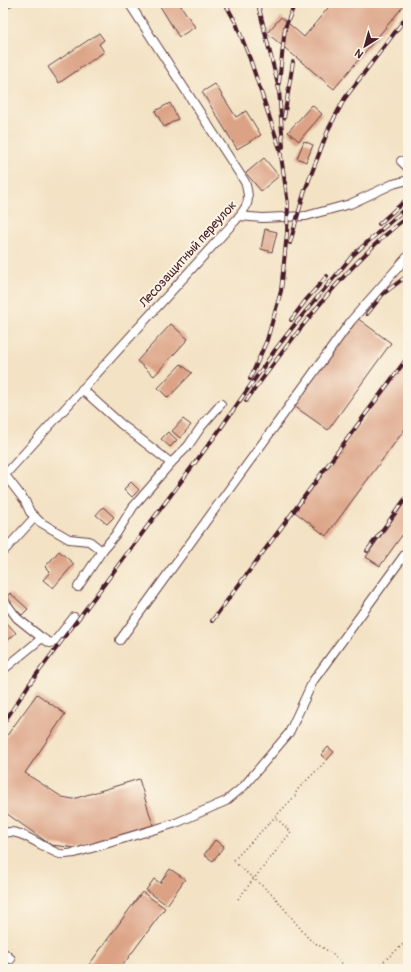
<svg xmlns="http://www.w3.org/2000/svg" width="411" height="972" font-family="Pangolin,sans-serif">
<style>
.building{fill:#dba285}
.lines{fill:none;stroke-linecap:round;stroke-linejoin:round}
.minor-casing{stroke:#633c42;stroke-width:10}
.path{stroke:#633c42;stroke-width:1.5;stroke-dasharray:1 3;stroke-linecap:butt}
.minor{stroke:#fff;stroke-width:8}
.rail-casing{stroke:#4a1f2b;stroke-width:4}
.rail{stroke:#fcf5e5;stroke-width:2.5;stroke-dasharray:8;stroke-linecap:butt}
.labels{text-anchor:middle;dominant-baseline:central;stroke-width:4;stroke-linejoin:round;paint-order:stroke}
.street-label{font-size:13px;fill:#4a1f2b;stroke:#fcf5e5}
</style>
<rect width="100%" height="100%" fill="#fcf5e5"/>
<filter id="ink" filterUnits="userSpaceOnUse"><feTurbulence type="fractalNoise" baseFrequency=".025" numOctaves="2"/><feDisplacementMap in="SourceGraphic" scale="8" xChannelSelector="R" yChannelSelector="G"/><feConvolveMatrix kernelMatrix="1 2 1 2 8 2 1 2 1" color-interpolation-filters="sRGB"/></filter>
<filter id="wash" filterUnits="userSpaceOnUse"><feTurbulence type="fractalNoise" baseFrequency=".012" numOctaves="4" result="noise"/><feDisplacementMap in="SourceGraphic" scale="16" xChannelSelector="R" yChannelSelector="G"/><feGaussianBlur stdDeviation="0.9" result="paint"/><feColorMatrix in="noise" values="0 0 0 0 0 0 0 0 0 0 0 0 0 0 0 0 0 1.4 0 .05"/><feComposite in="paint" operator="in"/></filter>
<g filter="url(#wash)">
<rect width="100%" height="100%" fill="#f3e2c4"/>
<g id="blocks">
<g class="building">
<polygon points="158,3 179,3 195,27 179,37"/>
<polygon points="332,3 406,3 334,89 267,33 281,17 304,37"/>
<polygon points="99,33 104,40 99,44 104,52 59,83 48,67"/>
<polygon points="215,84 236,117 246,111 261,135 237,149 202,92"/>
<polygon points="170,103 178,119 164,127 155,111"/>
<polygon points="312,105 322,114 299,141 288,132"/>
<polygon points="304,141 313,145 306,162 297,158"/>
<polygon points="264,158 279,176 261,191 246,173"/>
<polygon points="265,229 277,232 272,252 261,249"/>
<polygon points="357,318 391,343 328,430 294,406"/>
<polygon points="171,324 188,339 154,376 137,361"/>
<polygon points="408,358 408,425 326,536 295,512"/>
<polygon points="181,364 192,373 168,398 158,388"/>
<polygon points="183,419 191,425 180,438 172,431"/>
<polygon points="168,432 177,440 170,447 161,439"/>
<polygon points="131,482 139,490 132,497 124,489"/>
<polygon points="408,498 408,527 380,566 366,557"/>
<polygon points="103,507 114,517 107,524 96,515"/>
<polygon points="59,551 74,564 53,588 43,580 50,572 45,567"/>
<polygon points="10,593 28,609 22,615 4,599"/>
<polygon points="7,623 16,633 6,642 3,639 3,627"/>
<polygon points="37,694 65,714 25,773 62,797 73,799 139,779 153,825 77,848 51,845 3,811 3,741"/>
<polygon points="328,747 334,752 327,760 321,755"/>
<polygon points="215,840 224,846 213,861 204,855"/>
<polygon points="170,869 185,879 167,905 146,890 154,879 160,883"/>
<polygon points="142,892 165,908 120,969 86,969"/>
</g>
</g>
</g>
<g filter="url(#ink)">
<use href="#blocks" fill-opacity="0" stroke="#633c42" stroke-width="1"/>
<g class="lines">
<defs>
<g id="minor">
<polyline points="3,6 8,3"/>
<polyline points="401,161 408,168"/>
<polyline points="240,216 262,218 306,216 350,204 393,184 408,180"/>
<polyline points="82,389 121,424 171,463"/>
<polyline points="5,475 25,501 30,512 40,522 69,539 89,541 102,551"/>
<path d="M3 477 236 220C248 206 251 201 245 182L129 3"/>
<polyline points="3,552 35,517"/>
<polyline points="78,587 102,551 116,534 133,507 171,463 188,446 201,427 221,404"/>
<polyline points="3,599 17,618 42,638 3,670"/>
<polyline points="42,638 50,643 54,642 74,617"/>
<polyline points="120,640 351,321 408,256"/>
<path d="M3 835C14 823 47 851 60 854 64 855 71 853 75 853L176 823 226 801 244 786 289 733 313 681 408 550"/>
<polyline points="3,952 11,959"/>
</g>
</defs>
<use href="#minor" class="minor-casing"/>
<g class="path">
<polyline points="324,763 297,790 295,796 233,861 273,895 309,939 331,953 348,969"/>
<polyline points="238,899 291,832 275,817"/>
<polyline points="375,969 408,940"/>
</g>
<use href="#minor" class="minor"/>
<defs>
<g id="rail">
<polyline points="225,3 236,23 250,59 280,149 288,204 287,233 281,291 267,340 250,379"/>
<polyline points="259,8 279,89 283,147"/>
<polyline points="279,83 285,28 295,3"/>
<polyline points="284,118 293,62"/>
<polyline points="379,224 408,198"/>
<polyline points="290,243 304,193 329,128 345,98 408,15"/>
<polyline points="367,314 383,294 408,275"/>
<polyline points="291,320 306,300 327,276"/>
<path d="M246 401C295 335 343 267 408 216"/>
<polyline points="367,551 408,495"/>
<polyline points="212,621 408,357"/>
<polyline points="3,724 28,686 218,432 275,350 296,323 353,255 408,206"/>
<polyline points="403,969 408,963"/>
</g>
</defs>
<use href="#rail" class="rail-casing"/>
<use href="#rail" class="rail"/>
</g>
</g>
<g class="labels">
<g class="street-label">
<text transform="translate(188 254) rotate(-48)">Лесозащитный переулок</text>
</g>
</g>
<rect width="411" height="972" fill="none" stroke="#fcf5e5" stroke-width="16"/>
<g transform="translate(365 46) rotate(217)" stroke="#fcf5e5" stroke-width="3" paint-order="stroke">
<path d="M0-3L7 15L0 10L-7 15Z" fill="#4a1f2b"/>
<text y="-6" font-size="11" font-weight="bold" text-anchor="middle" fill="#4a1f2b">N</text>
</g>
</svg>
